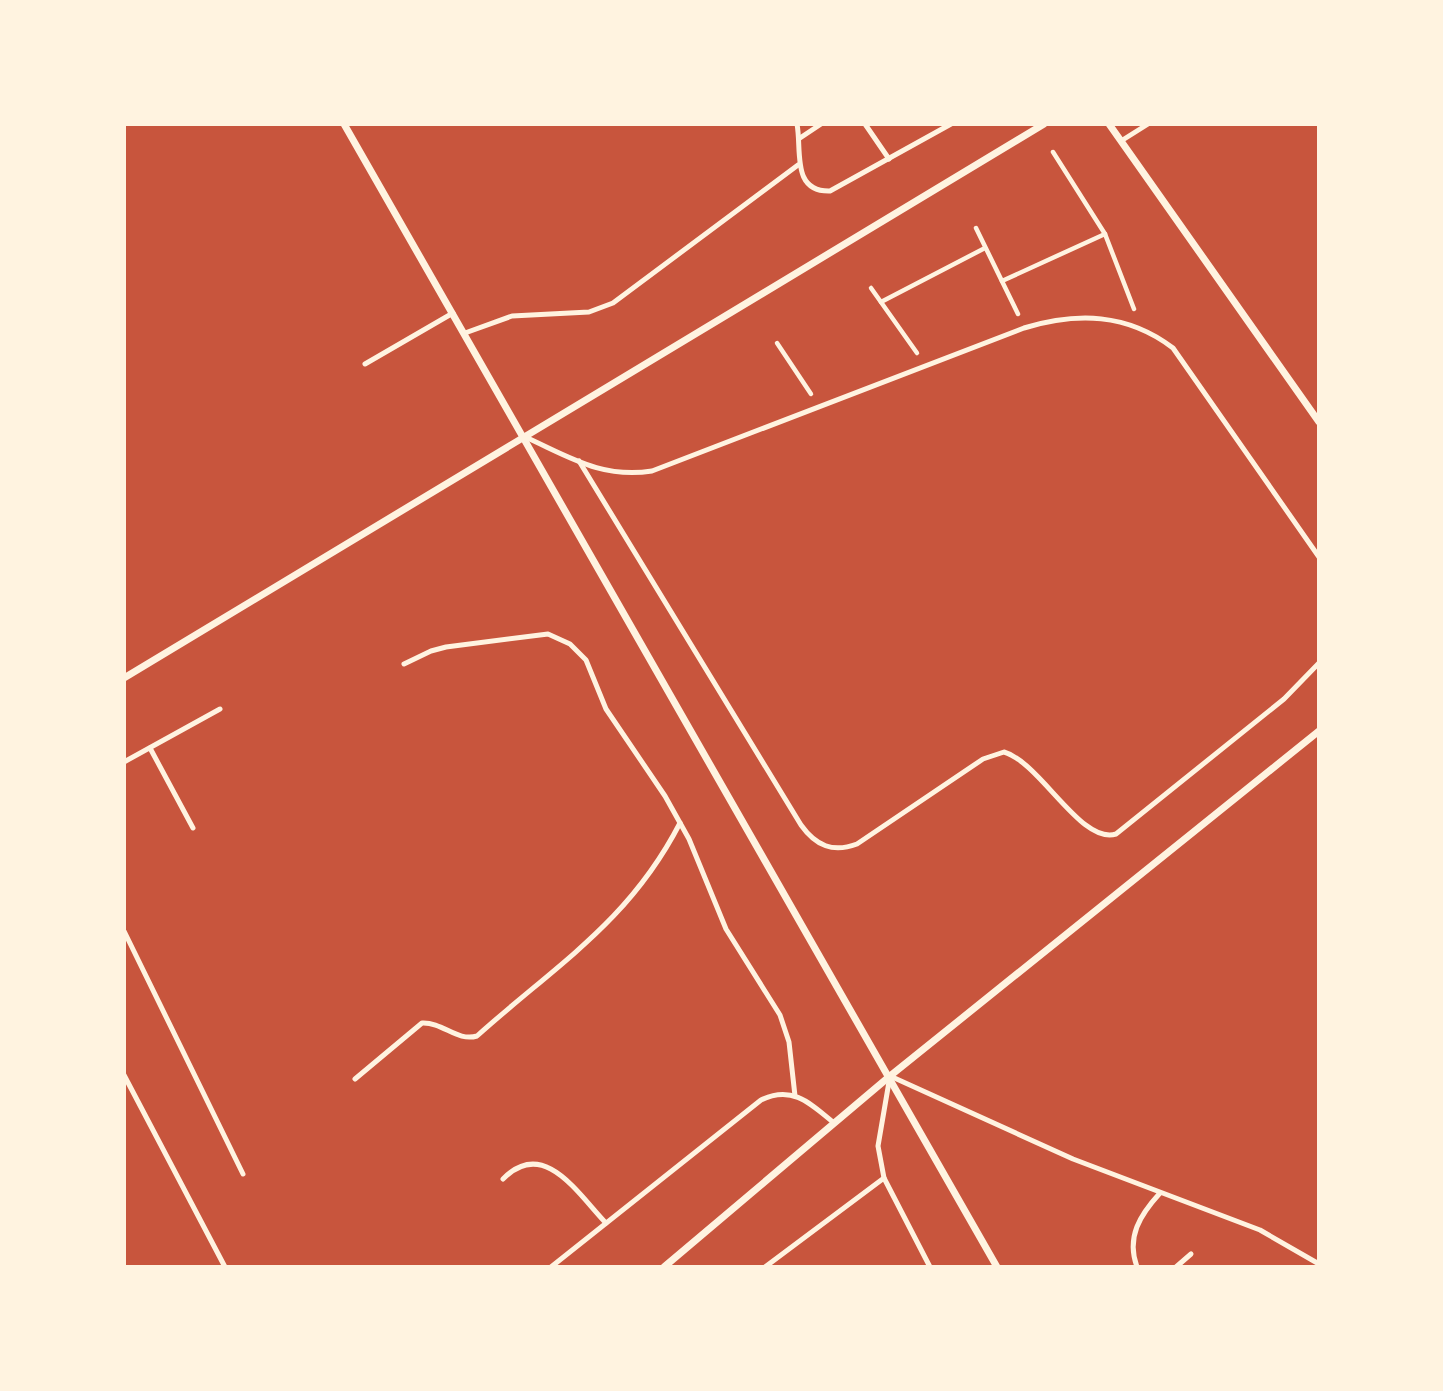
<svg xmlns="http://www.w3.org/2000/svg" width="1443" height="1391" font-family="Georgia,serif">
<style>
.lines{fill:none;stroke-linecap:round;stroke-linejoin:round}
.path{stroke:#fff3e0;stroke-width:4.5}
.service{stroke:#fff3e0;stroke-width:5}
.minor{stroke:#fff3e0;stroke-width:7}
</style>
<rect width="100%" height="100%" fill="#c8553d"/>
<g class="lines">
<g class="path">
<polyline points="1053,152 1105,234 1134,309"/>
<polyline points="976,228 1018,314"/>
<polyline points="1002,281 1105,234"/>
<polyline points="871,288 917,353"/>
<polyline points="881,302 985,248"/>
<polyline points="777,343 811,394"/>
</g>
<g class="service">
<path d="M797 124C802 150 791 192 830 191L951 124"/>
<polyline points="865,124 889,159"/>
<polyline points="800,138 821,124"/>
<polyline points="1121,141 1148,124"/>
<polyline points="465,333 512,316 589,312 613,303 798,165"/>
<polyline points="365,364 453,313"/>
<path d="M523 436C568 456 601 479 652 471L1024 328C1077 312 1127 313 1173 348L1319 557"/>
<path d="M579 461 801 825C816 846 833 853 857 844L983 759 1004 752C1041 763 1081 845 1116 834L1284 699 1319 663"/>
<polyline points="404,664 431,651 446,647 548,634 570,644 586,660 606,709 665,796 689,839 726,929 780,1015 789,1042 795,1096"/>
<polyline points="150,748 193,828"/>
<polyline points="124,762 220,709"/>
<polyline points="124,931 243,1174"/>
<polyline points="124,1075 225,1267"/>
<path d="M355 1079 422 1023C443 1022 457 1042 477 1036 557 964 629 922 680 823"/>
<path d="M503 1179C544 1137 578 1194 606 1223"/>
<path d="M551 1267 761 1100C792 1085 810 1103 834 1123"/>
<polyline points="765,1267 884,1178"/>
<polyline points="930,1267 884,1178 878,1146 890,1076 1073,1159 1260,1230 1319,1264"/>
<path d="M1137 1267C1126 1237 1140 1215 1160 1193"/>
<polyline points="1176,1267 1191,1254"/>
</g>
<g class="minor">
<polyline points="344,124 997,1267"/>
<polyline points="1109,124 1319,422"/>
<polyline points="124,678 1044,124"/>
<polyline points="664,1267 890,1076 1319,731"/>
</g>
</g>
<rect width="1443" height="1391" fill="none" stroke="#fff3e0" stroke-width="252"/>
</svg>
